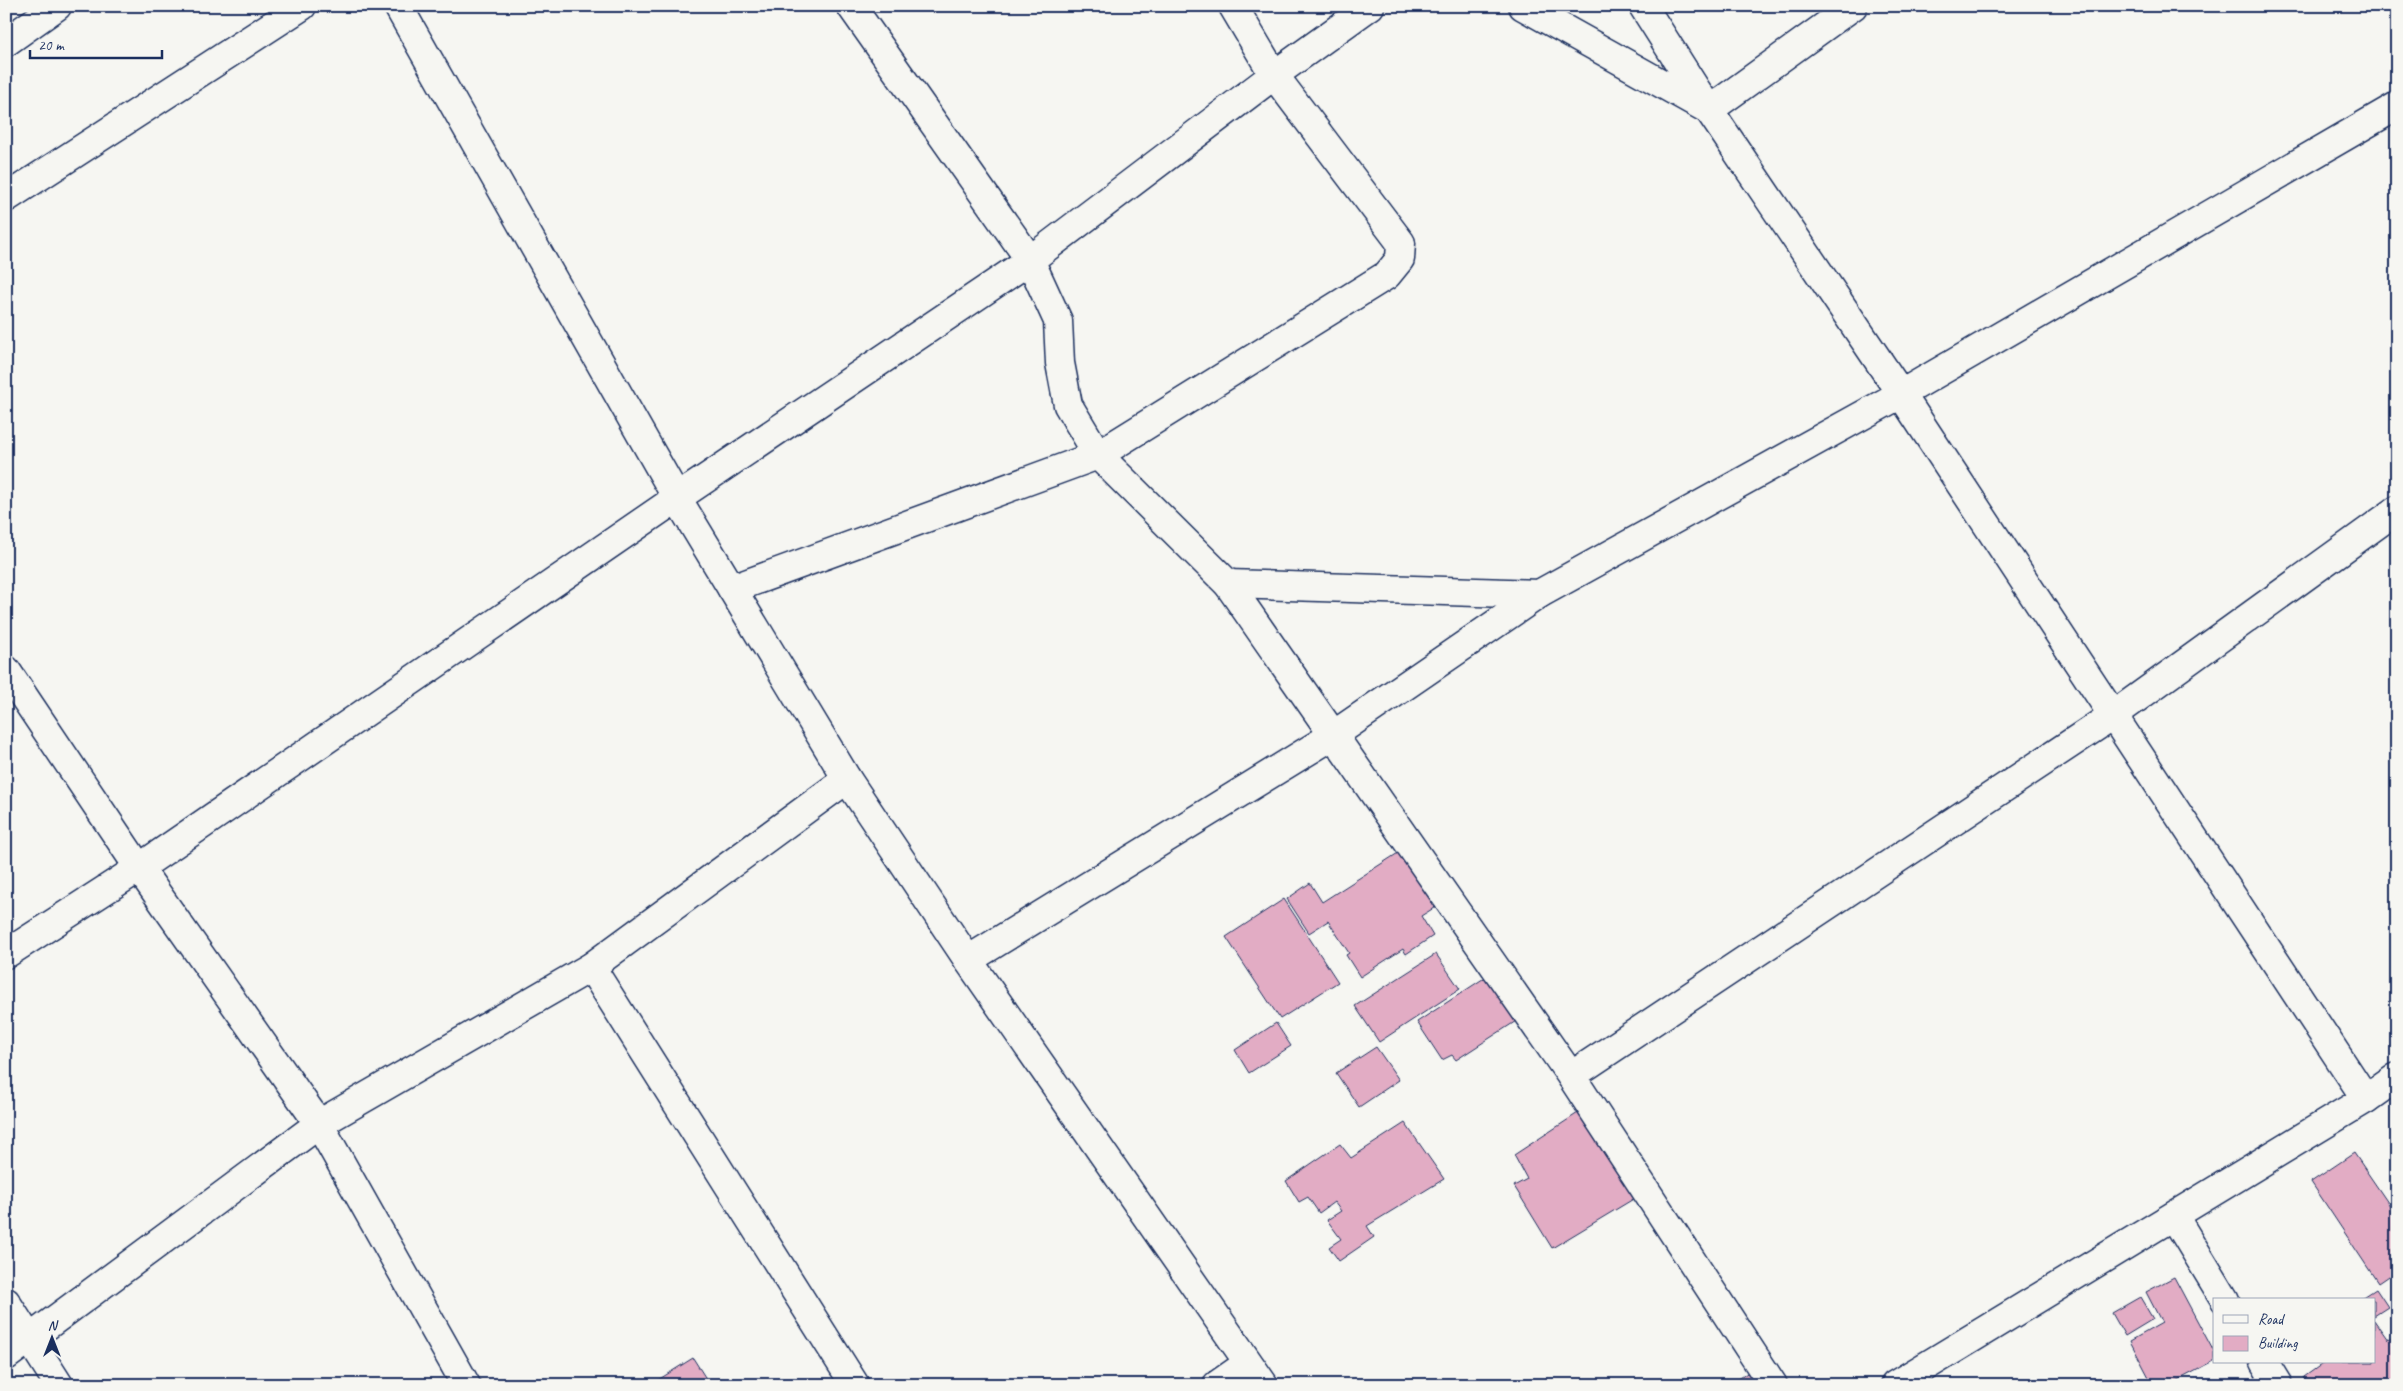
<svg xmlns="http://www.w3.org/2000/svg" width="2403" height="1391" font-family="Caveat,sans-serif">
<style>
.building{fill:#e2acc4;stroke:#1b2f5e}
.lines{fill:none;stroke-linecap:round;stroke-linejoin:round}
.minor-casing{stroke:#1b2f5e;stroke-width:31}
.minor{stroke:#f6f6f2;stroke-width:28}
</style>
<rect width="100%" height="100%" fill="#f6f6f2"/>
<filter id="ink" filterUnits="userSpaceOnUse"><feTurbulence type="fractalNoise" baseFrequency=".02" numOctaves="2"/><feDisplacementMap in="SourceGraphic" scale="10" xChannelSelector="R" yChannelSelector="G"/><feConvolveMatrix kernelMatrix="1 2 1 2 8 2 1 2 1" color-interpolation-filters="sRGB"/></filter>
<g filter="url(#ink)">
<g class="building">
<polygon points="1409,846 1445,901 1421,916 1433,936 1406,954 1403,949 1360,977 1346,955 1349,953 1328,921 1309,933 1287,899 1310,883 1322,902"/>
<polygon points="1284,899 1338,982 1280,1019 1226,937"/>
<polygon points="1436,954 1460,989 1379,1042 1355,1006"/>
<polygon points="1498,969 1527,1014 1456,1060 1452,1055 1442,1060 1417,1022"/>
<polygon points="1276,1023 1291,1046 1249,1073 1235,1050"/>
<polygon points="1376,1047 1399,1080 1359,1107 1336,1073"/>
<polygon points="1578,1113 1615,1169 1627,1164 1645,1192 1552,1248 1514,1186 1527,1179 1514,1155"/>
<polygon points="1405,1123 1444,1179 1367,1226 1374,1237 1339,1261 1329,1247 1341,1239 1327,1220 1341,1211 1334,1202 1319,1213 1308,1197 1299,1202 1286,1181 1340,1144 1351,1158"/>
<polygon points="2354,1153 2397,1216 2397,1270 2378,1283 2311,1182"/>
<polygon points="2174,1277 2214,1352 2214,1361 2169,1385 2153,1385 2130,1341 2162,1323 2146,1292"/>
<polygon points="2376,1289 2388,1307 2374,1316 2374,1300 2359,1300"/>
<polygon points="2140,1297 2153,1319 2125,1336 2112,1313"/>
<polygon points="2374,1320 2388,1340 2397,1334 2397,1385 2309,1385 2304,1377 2325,1362 2374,1362"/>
<polygon points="693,1358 710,1385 650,1385"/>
<polygon points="1750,1371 1760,1385 1730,1385"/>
</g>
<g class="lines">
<defs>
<g id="minor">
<polyline points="398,6 677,498 847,779 968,960 1264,1385"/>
<polyline points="851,6 1030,260 1058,321 1060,363 1068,405 1098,455 1228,584 1571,1076 1773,1385"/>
<polyline points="1523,6 1709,110 1853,6"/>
<polyline points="1643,6 1709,110 1901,394 2366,1099"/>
<polyline points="6,42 57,6"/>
<polyline points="6,198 302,6"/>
<polyline points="1228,584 1539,594"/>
<polyline points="732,589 1098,455 1387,275 1400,259 1401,243 1274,75 1233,6"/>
<polyline points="6,670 139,868 319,1124 466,1385"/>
<polyline points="6,954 139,868 677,498 1030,260 1274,75 1370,6"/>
<polyline points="968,960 1332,736 1539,594 1901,394 2397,106"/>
<polyline points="591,967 855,1385"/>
<polyline points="1571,1076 2112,716 2397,510"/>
<polyline points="2174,1216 2225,1300"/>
<polyline points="6,1302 59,1385"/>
<polyline points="6,1356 319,1124 591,967 847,779"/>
<polyline points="2264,1362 2278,1385"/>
<polyline points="1217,1385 1247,1364"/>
<polyline points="1895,1385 2366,1099 2397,1077"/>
</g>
</defs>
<use href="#minor" class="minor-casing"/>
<use href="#minor" class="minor"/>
</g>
</g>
<rect width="2403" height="1391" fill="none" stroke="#f6f6f2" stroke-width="25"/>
<rect x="12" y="12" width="2378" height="1366" fill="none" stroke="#1b2f5e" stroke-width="2" filter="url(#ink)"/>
<rect x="2213" y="1298" width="162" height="65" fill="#f6f6f2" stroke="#9ea6b7"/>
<rect x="2223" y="1315" width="25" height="8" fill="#f6f6f2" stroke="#9ea6b7"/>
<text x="2258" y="1324" font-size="15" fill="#1b2f5e">Road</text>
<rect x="2223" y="1336" width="25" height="15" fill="#e2acc4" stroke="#9ea6b7"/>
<text x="2258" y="1348" font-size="15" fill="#1b2f5e">Building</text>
<g transform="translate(52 1338)" stroke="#f6f6f2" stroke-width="4" paint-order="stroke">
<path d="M0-4L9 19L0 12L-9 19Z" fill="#1b2f5e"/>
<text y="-8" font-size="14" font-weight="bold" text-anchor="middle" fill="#1b2f5e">N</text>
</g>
<path d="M30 50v8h132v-8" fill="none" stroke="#1b2f5e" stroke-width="2.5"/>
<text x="38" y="50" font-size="15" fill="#1b2f5e" stroke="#f6f6f2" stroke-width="4" paint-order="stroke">20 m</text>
</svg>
